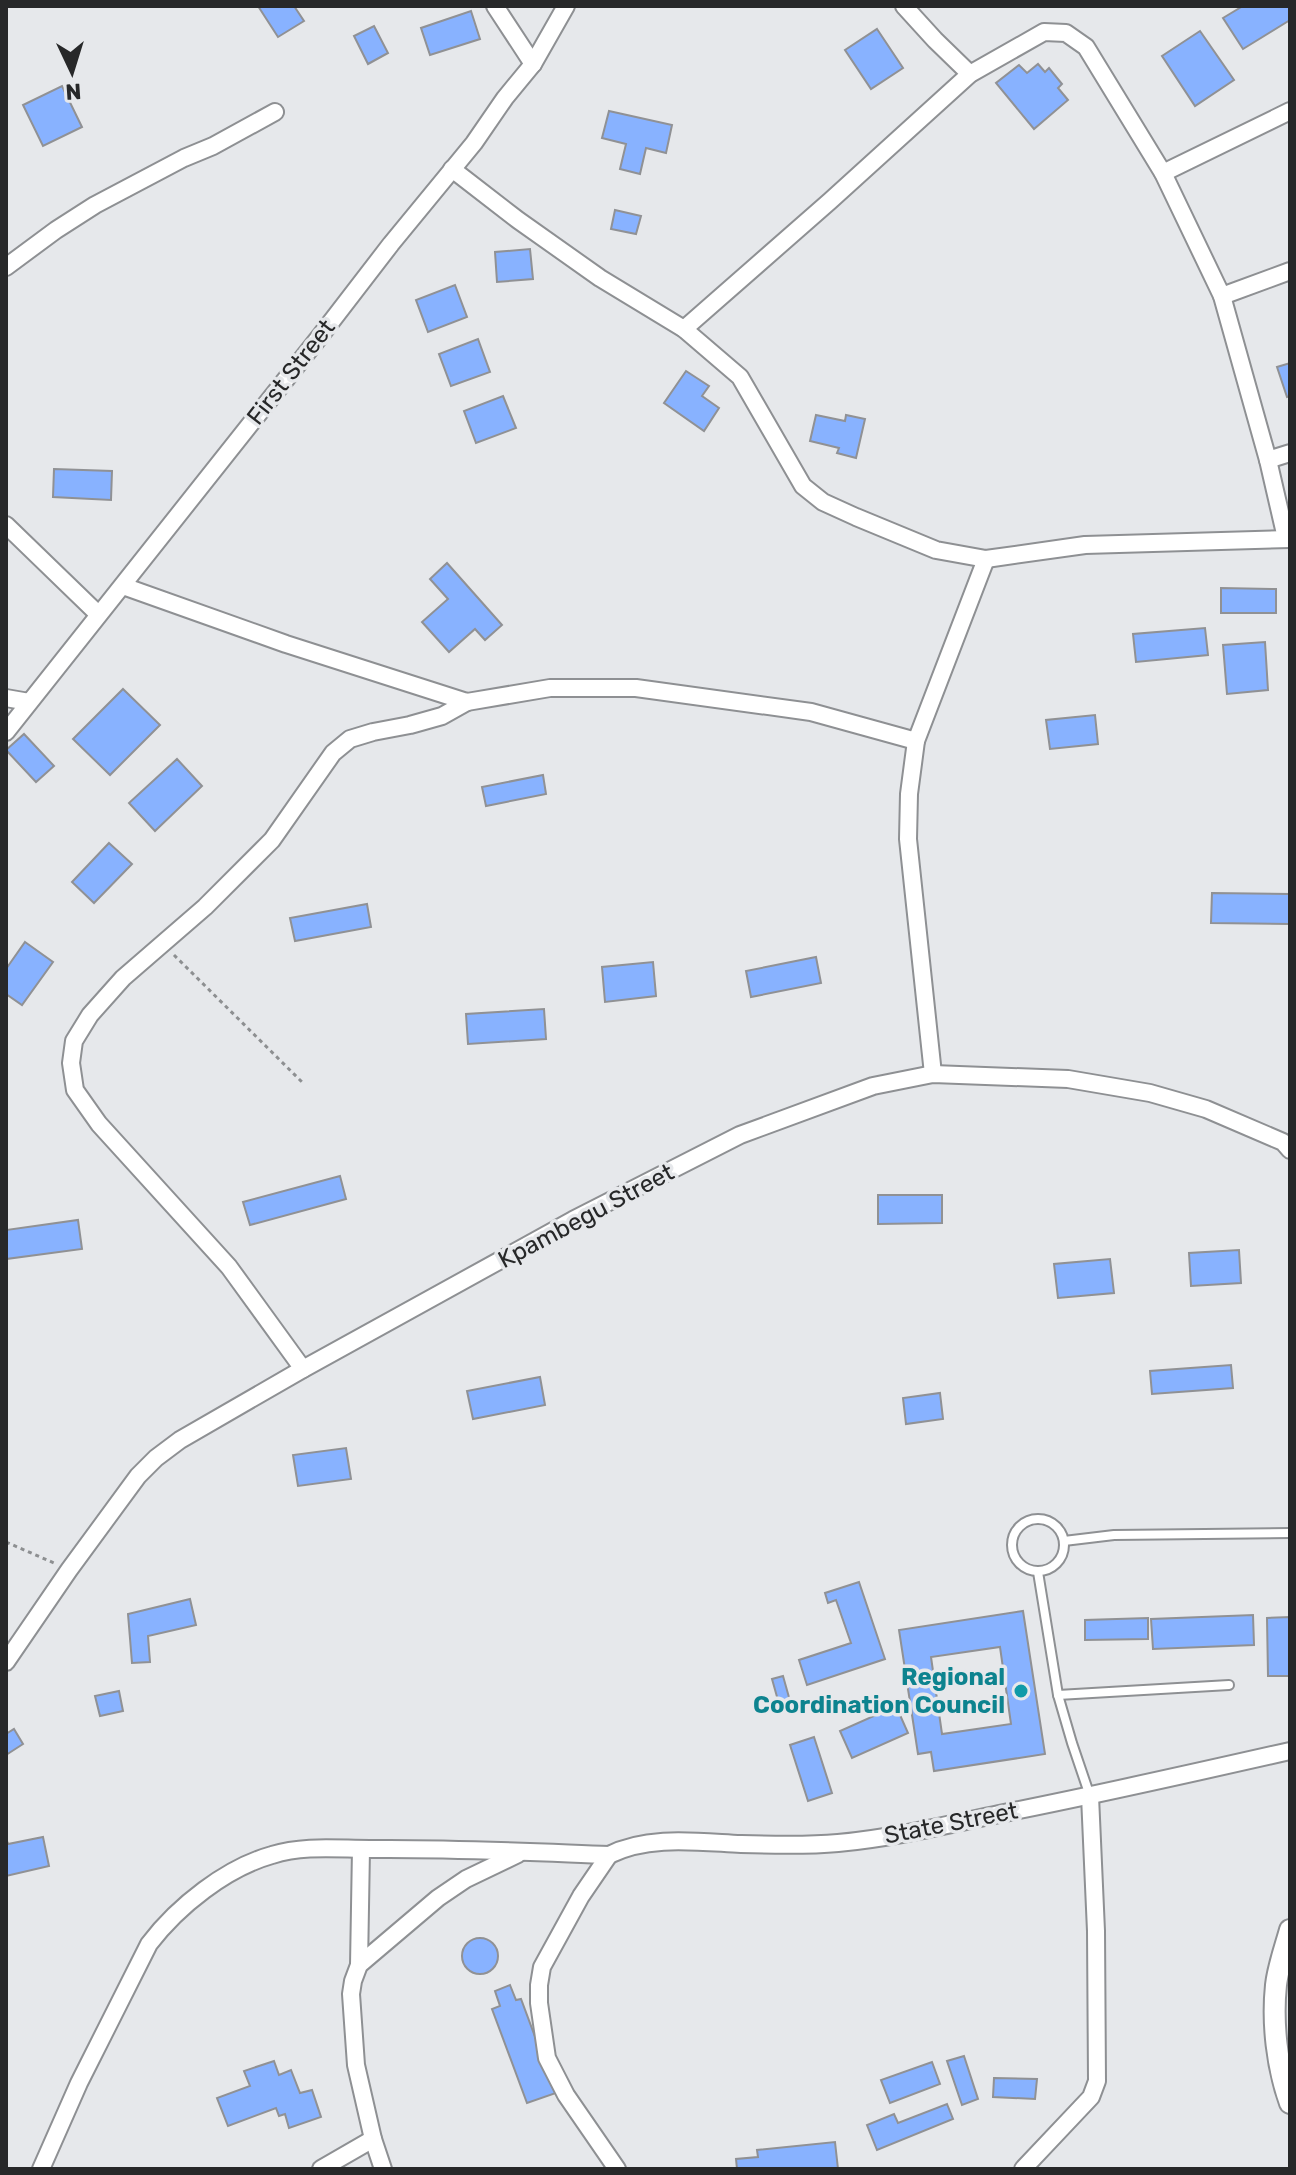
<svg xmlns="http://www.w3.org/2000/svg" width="1296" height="2175" font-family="Rubik,sans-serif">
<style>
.building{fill:#88b2ff;stroke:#909194;stroke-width:2;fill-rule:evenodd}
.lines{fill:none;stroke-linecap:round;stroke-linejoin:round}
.service-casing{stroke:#8e9093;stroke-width:12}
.minor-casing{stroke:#8e9093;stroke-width:20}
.tertiary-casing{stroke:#8e9093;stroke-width:24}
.path{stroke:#8d8f91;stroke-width:3;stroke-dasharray:4 4;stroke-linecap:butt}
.service{stroke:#fff;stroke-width:8}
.minor{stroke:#fff;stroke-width:16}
.tertiary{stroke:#fff;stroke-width:20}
.culture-dot{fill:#0f9aa8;stroke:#e6e8eb;stroke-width:3}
.labels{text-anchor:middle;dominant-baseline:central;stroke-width:7;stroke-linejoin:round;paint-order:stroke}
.street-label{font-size:24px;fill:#272829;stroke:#e6e8eb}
.culture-label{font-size:24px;font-weight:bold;fill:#0d838f;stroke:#e6e8eb;text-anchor:end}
</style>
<rect width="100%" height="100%" fill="#e6e8eb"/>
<g class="building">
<polygon points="258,6 294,6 304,21 278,37"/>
<polygon points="1243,6 1289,6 1290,20 1243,49 1223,18"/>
<polygon points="471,11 480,39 430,55 421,28"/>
<polygon points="374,26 388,53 368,64 354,36"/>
<polygon points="877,29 903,68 871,89 845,50"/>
<polygon points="1200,31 1234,80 1195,106 1162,56"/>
<polygon points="1038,64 1045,72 1049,68 1062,84 1058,88 1068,100 1034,129 996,83 1019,65 1027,73"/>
<polygon points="62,86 82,127 43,146 23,105"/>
<polygon points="609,111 672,125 666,153 646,148 640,174 620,169 626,144 602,138"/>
<polygon points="615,210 641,216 636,234 611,229"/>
<polygon points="530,249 533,279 497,282 495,252"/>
<polygon points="455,285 467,317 428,332 416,300"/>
<polygon points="478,339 490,372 451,386 439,354"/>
<polygon points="1290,363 1290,396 1287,397 1277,367"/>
<polygon points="686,371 709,386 702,396 719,408 704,431 664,403"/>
<polygon points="503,396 516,428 476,443 464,411"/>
<polygon points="816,415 845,421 846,415 865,419 856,458 837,453 839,448 810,441"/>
<polygon points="54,469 112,471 111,500 53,497"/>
<polygon points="447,563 502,625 485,640 475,629 449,652 422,622 448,599 430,579"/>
<polygon points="1221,588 1276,589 1276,613 1221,613"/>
<polygon points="1205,628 1208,655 1136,662 1133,634"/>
<polygon points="1265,642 1268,690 1227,694 1223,645"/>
<polygon points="123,689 160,725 110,775 73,739"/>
<polygon points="1095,715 1098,744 1050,749 1046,720"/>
<polygon points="24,734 54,766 36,782 6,750"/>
<polygon points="177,759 202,786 155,831 129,803"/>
<polygon points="543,775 546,794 486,806 482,787"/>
<polygon points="109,843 132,864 94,903 72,882"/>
<polygon points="1212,893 1290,894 1290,924 1211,923"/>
<polygon points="367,904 371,927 295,941 290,918"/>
<polygon points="25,942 53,962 22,1005 6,994 6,969"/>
<polygon points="816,957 821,983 751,997 746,971"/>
<polygon points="653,962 656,996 605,1002 602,967"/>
<polygon points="544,1009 546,1039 468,1044 466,1014"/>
<polygon points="340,1176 346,1199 250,1225 243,1202"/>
<polygon points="878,1195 942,1195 942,1223 878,1224"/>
<polygon points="78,1220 82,1249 6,1259 6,1230"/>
<polygon points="1239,1250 1241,1283 1191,1286 1189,1253"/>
<polygon points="1110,1259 1114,1293 1058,1298 1054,1264"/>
<polygon points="1231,1365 1233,1388 1152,1394 1150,1371"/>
<polygon points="540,1377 545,1405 473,1419 467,1391"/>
<polygon points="940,1393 943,1419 906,1424 903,1398"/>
<polygon points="346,1448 351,1479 298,1486 293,1455"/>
<polygon points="859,1582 885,1659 807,1685 799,1660 851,1643 836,1600 828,1603 825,1593"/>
<polygon points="190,1599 196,1625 148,1636 150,1662 132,1663 128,1614"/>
<path d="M1023 1611 1045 1754 934 1771 931 1752 918 1754 899 1630ZM1000 1647 1011 1724 942 1734 931 1657Z"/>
<polygon points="1253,1615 1254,1645 1153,1649 1151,1619"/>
<polygon points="1290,1617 1290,1676 1268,1676 1267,1618"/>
<polygon points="1148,1618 1148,1639 1085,1640 1085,1620"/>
<polygon points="783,1676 792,1708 781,1711 772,1679"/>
<polygon points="119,1691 123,1711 100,1716 95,1696"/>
<polygon points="896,1706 908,1733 852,1758 840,1731"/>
<polygon points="14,1729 23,1744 6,1755 6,1734"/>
<polygon points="814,1737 832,1793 808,1801 790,1745"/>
<polygon points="43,1837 49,1866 6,1876 6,1838 8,1844"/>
<circle cx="480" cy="1956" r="18"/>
<polygon points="510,1985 516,2000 521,1999 556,2093 527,2103 492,2009 500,2006 495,1991"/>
<polygon points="964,2056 978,2099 962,2105 947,2061"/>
<polygon points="274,2061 279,2075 291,2070 300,2093 312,2090 321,2117 289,2128 285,2114 279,2116 276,2108 228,2126 217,2098 250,2086 244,2071"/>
<polygon points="932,2062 940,2084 890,2103 881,2080"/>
<polygon points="994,2078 1037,2079 1035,2099 993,2097"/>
<polygon points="947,2104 953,2119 877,2150 867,2125 894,2114 898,2123"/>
<polygon points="835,2142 838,2169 737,2169 736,2159 758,2157 757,2150"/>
</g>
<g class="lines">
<defs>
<g id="service">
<circle cx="1038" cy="1545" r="26"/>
<polyline points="1064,1541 1114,1535 1290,1533"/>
<polyline points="1038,1572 1058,1695 1072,1743 1090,1796"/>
<polyline points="1058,1695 1229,1685"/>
</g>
<g id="minor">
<polyline points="495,6 533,64"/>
<polyline points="904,6 935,40 970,74"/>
<polyline points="452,169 518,220 600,278 684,329 740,377 803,486 823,502 856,517 936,550 986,559 1085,545 1290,539"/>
<polyline points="1163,173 1290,111"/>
<polyline points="6,267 56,230 95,205 184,158 213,146 275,112"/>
<polyline points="1222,296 1290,271"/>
<polyline points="684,329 830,201 970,74 1044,32 1066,33 1086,47 1163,173 1222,296 1268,460 1286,538"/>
<polyline points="1268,460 1290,453"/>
<polyline points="6,525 98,614"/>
<polyline points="123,586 286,644 467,702 550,688 636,688 811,712 916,741"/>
<polyline points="6,698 29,702"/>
<polyline points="6,732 321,335 391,244 474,143 505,98 533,64 566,6"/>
<polyline points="933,1074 908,839 909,794 916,741 986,559"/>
<polyline points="303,1369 229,1267 99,1124 75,1090 71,1063 74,1041 90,1015 123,978 205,907 272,840 333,753 350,739 373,732 410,725 442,716 467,702"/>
<polyline points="6,1662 69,1570 138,1476 156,1458 180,1440 303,1369 573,1220 740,1135 873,1086 933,1074 1068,1079 1150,1093 1206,1109 1283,1142 1290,1150"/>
<polyline points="609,1855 581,1896 542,1967 539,1985 539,2003 547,2058 566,2095 617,2169"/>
<polyline points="359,1965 361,1849"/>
<path d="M41 2169 79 2083 149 1944C178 1906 226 1868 272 1855 304 1845 337 1849 370 1849 449 1848 529 1852 609 1855 648 1835 698 1842 741 1844 773 1845 806 1846 838 1843 892 1838 946 1825 999 1814 1096 1795 1193 1773 1290 1751"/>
<polyline points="321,2169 373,2139"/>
<polyline points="383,2169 373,2139 356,2065 351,1994 353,1981 359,1965 438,1898 466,1879 518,1854"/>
<polyline points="1023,2169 1091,2097 1097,2081 1096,1931 1090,1796"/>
</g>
<path id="tertiary" d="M1290 1930C1285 1948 1278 1967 1276 1985 1272 2023 1277 2067 1290 2103"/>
</defs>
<use href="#service" class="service-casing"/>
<use href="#minor" class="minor-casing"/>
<use href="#tertiary" class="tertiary-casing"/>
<g class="path">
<polyline points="174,955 304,1084"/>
<polyline points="6,1542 54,1563"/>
</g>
<use href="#service" class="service"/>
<use href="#minor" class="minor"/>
<use href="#tertiary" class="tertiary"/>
</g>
<circle class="culture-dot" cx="1021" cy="1691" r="8"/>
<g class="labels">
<g class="street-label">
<text transform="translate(291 372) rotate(-52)">First Street</text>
<text transform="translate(586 1216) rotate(-28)">Kpambegu Street</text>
<text transform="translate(951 1823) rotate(-11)">State Street</text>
</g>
<g class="culture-label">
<text x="1005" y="1677">Regional<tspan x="1005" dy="28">Coordination Council</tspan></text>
</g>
</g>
<rect width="1296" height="2175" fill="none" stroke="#272829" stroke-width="16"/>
<g transform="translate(72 72) rotate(176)" stroke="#e6e8eb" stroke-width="6" paint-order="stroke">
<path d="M0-6L14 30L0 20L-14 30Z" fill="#272829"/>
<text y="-12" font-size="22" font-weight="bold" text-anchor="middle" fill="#272829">N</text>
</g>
</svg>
